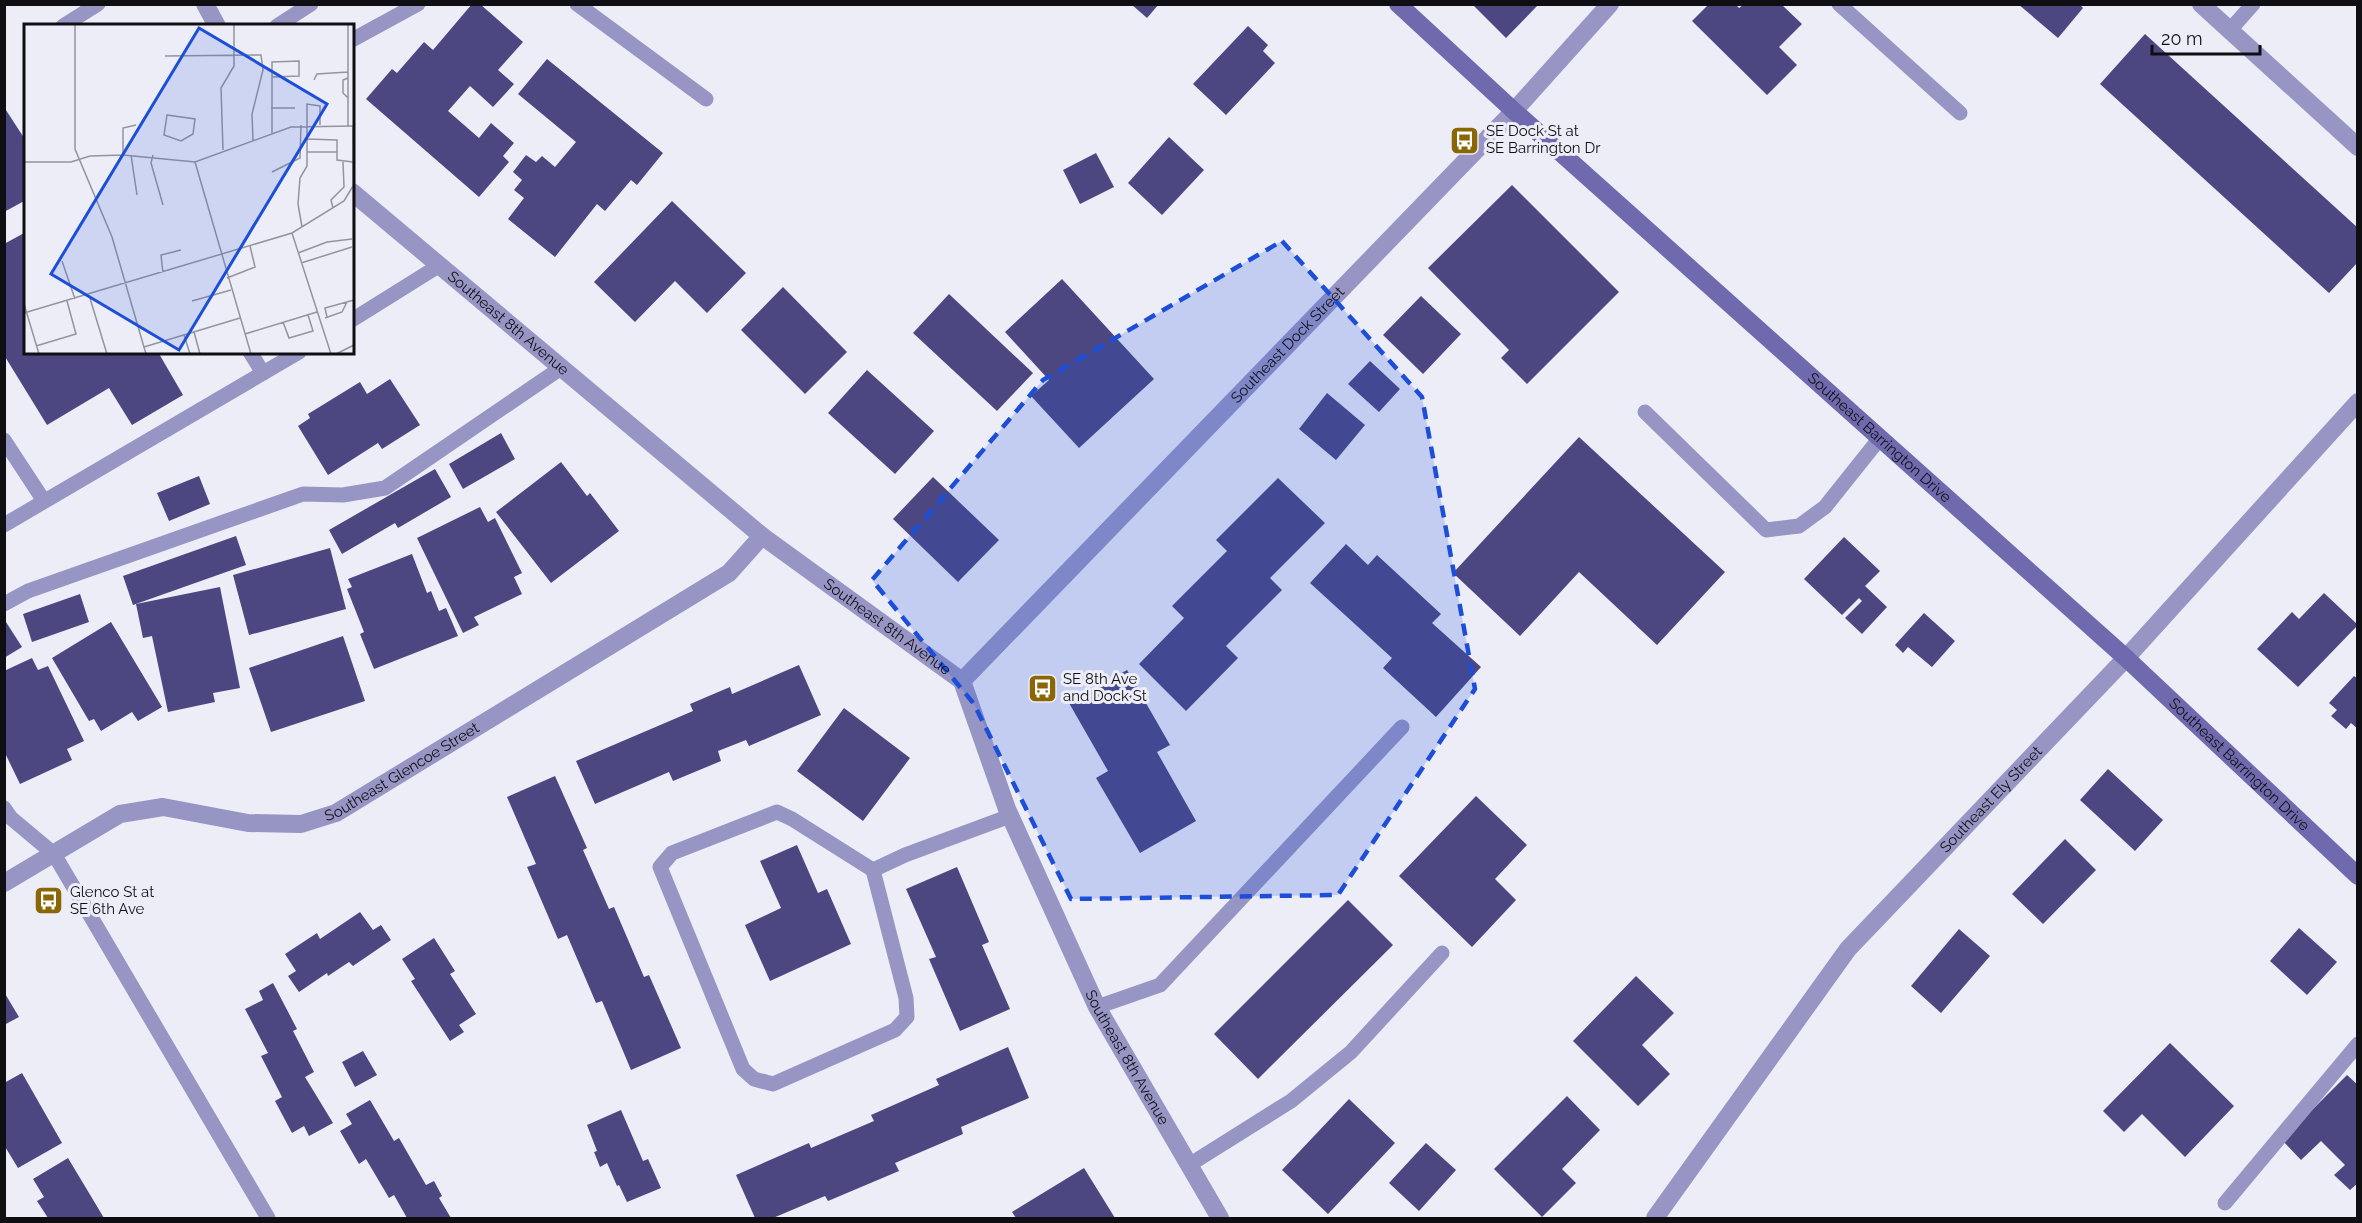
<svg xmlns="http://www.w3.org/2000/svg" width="2362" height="1223" font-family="Raleway,sans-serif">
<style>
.building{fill:#4c4780}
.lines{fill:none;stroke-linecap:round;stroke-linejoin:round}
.lane{stroke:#9795c4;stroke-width:15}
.street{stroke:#9795c4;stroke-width:18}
.secondary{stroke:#6f69ad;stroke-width:18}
.marked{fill:#1d4ed8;fill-opacity:0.2;stroke:#1d4ed8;stroke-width:4.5;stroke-dasharray:12 8;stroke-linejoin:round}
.labels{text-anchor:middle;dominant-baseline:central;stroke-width:6;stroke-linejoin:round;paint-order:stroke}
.poi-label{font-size:15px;fill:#0f0f13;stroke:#ededf8;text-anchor:start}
.street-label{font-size:15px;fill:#0f0f13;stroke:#ededf8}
.inset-road{fill:none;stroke:#94949c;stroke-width:1.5}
.view{fill:#1d4ed8;fill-opacity:0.15;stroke:#1d4ed8;stroke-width:3}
.inset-edge{fill:none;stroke:#0f0f13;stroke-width:3}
</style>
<rect width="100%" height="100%" fill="#ededf8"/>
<g class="building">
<polygon points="472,4 480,4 523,42 498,70 514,84 493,107 470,86 448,111 479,138 491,123 514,143 503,156 509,162 479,197 366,99 392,69 397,73 424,42 433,50"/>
<polygon points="1131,4 1159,4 1147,18"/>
<polygon points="1472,4 1539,4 1506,38"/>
<polygon points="1709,4 1735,4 1739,8 1743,5 1782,5 1802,24 1779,47 1797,65 1767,95 1692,21"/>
<polygon points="2018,4 2079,4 2083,8 2058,38"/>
<polygon points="1248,26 1268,45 1263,51 1275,63 1226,115 1193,84"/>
<polygon points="2145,34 2358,228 2358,262 2329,293 2100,84"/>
<polygon points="547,59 663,153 637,185 631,180 605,211 597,204 555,257 508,219 524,198 514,190 522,180 513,172 526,155 536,162 542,156 555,167 576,142 518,94"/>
<polygon points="4,107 26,141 26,200 4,212"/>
<polygon points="1169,137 1204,170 1162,215 1128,183"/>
<polygon points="1096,153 1114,187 1080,204 1063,170"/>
<polygon points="1512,185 1619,292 1527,384 1501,358 1509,350 1428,268"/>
<polygon points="672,201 746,273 707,313 675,281 635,322 594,282"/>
<polygon points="26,232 26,352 158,352 183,395 132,425 109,388 47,425 4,355 4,244"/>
<polygon points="1062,279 1154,379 1079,448 1031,396 1049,380 1005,332"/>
<polygon points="783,287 847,352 805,394 741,330"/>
<polygon points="949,294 1033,373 997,411 913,333"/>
<polygon points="1421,296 1461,334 1423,374 1383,335"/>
<polygon points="1370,361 1400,389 1379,412 1348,384"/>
<polygon points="867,370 934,431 895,474 828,413"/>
<polygon points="390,379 420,425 382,449 378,443 328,475 298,426 310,418 308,414 360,382 367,394"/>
<polygon points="1327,393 1365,425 1336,460 1299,429"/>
<polygon points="501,433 515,459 463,489 449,464"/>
<polygon points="1579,437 1725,572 1657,645 1579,572 1520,636 1453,573"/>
<polygon points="561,462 587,496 590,493 619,531 551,583 496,512"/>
<polygon points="435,469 451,497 398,528 395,523 342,554 329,530"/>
<polygon points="199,476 210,504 169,521 157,493"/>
<polygon points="933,477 999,540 958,582 893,519"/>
<polygon points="1278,478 1325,523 1270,578 1282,590 1226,646 1238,658 1186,711 1139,664 1184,618 1172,606 1227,551 1216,540"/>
<polygon points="480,507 488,522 495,518 522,573 514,577 522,594 474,617 479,625 463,633 417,538"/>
<polygon points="236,536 246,565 133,605 123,576"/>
<polygon points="1844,537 1880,571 1865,586 1887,607 1862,634 1845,618 1862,601 1859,598 1842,615 1804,579"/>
<polygon points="1346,544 1368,565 1377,555 1441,614 1432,623 1481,667 1436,717 1383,668 1392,658 1310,583"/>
<polygon points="330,548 346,609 249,635 233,575"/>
<polygon points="412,554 427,593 431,591 439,611 446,608 458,636 374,669 360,634 364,632 347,589 352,587 348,579"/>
<polygon points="220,587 240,688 213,693 215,702 168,712 152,636 143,638 136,604"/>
<polygon points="2324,593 2358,625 2298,687 2257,649 2292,612 2299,619"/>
<polygon points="80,594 89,622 32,642 23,614"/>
<polygon points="1924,613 1955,641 1932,667 1908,647 1903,653 1895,645"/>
<polygon points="6,622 22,647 4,658 4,623"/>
<polygon points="111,622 162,707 138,721 132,712 101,731 94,719 89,721 52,658"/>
<polygon points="343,636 365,701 271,732 249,668"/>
<polygon points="32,658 38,670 48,666 84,741 67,749 72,760 20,784 4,751 4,671"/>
<polygon points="799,665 821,715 749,746 746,740 718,751 721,761 673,781 669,772 595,804 576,761 693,711 690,704 730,687 732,694"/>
<polygon points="1127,670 1170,745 1157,752 1196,821 1140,853 1096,778 1108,771 1069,703"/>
<polygon points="2354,676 2358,679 2358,729 2351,723 2346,729 2331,716 2337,710 2329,703"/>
<polygon points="844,708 910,758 863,821 797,771"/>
<polygon points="2108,769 2163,820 2135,851 2080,800"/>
<polygon points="555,776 587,848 583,850 609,909 614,907 644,977 649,975 681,1048 631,1070 602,1001 596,1003 567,935 558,939 527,867 536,864 507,797"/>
<polygon points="1476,796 1527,845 1495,879 1516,900 1472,947 1399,876"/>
<polygon points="2065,839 2096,870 2043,924 2012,894"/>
<polygon points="797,845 818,893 827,889 851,944 770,981 745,925 781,908 760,861"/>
<polygon points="957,867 989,942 982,945 1010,1009 960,1031 929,959 936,957 906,889"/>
<polygon points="1348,900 1393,945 1258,1079 1214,1034"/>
<polygon points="360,912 373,930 381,925 391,940 353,966 349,962 328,976 327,973 299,992 288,976 296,971 285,954 317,933 320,939"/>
<polygon points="2299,928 2337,962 2307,995 2270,961"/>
<polygon points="1959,929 1990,956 1941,1013 1911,986"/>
<polygon points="434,938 455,971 450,974 476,1014 459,1025 464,1032 450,1041 411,981 415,979 402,959"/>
<polygon points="1636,976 1674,1013 1642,1045 1670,1074 1638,1106 1573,1041"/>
<polygon points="273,983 297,1029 293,1031 314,1072 305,1077 333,1123 309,1136 304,1126 292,1133 275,1101 282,1097 261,1056 268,1053 245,1009 263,1000 259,991"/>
<polygon points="4,992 19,1017 4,1025"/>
<polygon points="2170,1043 2234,1106 2185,1157 2142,1114 2124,1132 2103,1111"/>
<polygon points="1008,1047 1029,1098 961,1127 963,1134 895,1163 899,1171 828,1201 825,1196 773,1218 755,1218 736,1175 809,1143 811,1148 874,1121 871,1115 939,1085 936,1079"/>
<polygon points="363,1051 377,1075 355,1087 342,1062"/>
<polygon points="22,1073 62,1143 18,1168 4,1145 4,1083"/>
<polygon points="2347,1075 2358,1085 2358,1183 2350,1190 2334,1175 2345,1165 2321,1141 2301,1160 2282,1140"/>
<polygon points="1567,1096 1600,1130 1562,1169 1576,1183 1542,1217 1494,1169"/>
<polygon points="1349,1099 1395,1143 1328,1214 1282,1170"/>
<polygon points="370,1100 394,1141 399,1138 426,1185 434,1181 442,1196 439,1198 451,1218 407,1218 394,1195 389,1198 366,1159 359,1164 340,1131 352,1124 346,1114"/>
<polygon points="621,1110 643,1161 648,1159 661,1188 627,1202 619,1185 617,1186 607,1163 600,1167 594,1152 597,1151 587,1125"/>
<polygon points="1426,1143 1456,1170 1419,1211 1389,1183"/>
<polygon points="68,1158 104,1218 48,1218 37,1201 44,1197 33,1179"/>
<polygon points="1084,1168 1115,1218 1016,1218 1012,1212"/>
</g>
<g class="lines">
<g class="lane">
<polyline points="577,4 706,99"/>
<polyline points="1839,4 1960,113"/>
<polyline points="63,26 98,4"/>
<polyline points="277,26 311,4"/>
<polyline points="2230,30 2253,4"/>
<polyline points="352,40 418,4"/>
<polyline points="352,320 440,265"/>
<polyline points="250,352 263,373"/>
<polyline points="1645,412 1766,530 1799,526 1825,507 1880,438"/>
<polyline points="4,440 44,501"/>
<polyline points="4,525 299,352"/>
<polyline points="4,604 28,591 303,494 343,495 385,488 561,368"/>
<polyline points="4,808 11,818 54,854 268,1218"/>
<polygon points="777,812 792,819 873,870 906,998 907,1017 895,1030 773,1084 754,1079 743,1069 660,867 672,853"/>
<polyline points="873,870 905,855 1010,816"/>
<polyline points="1097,1007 1160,985 1402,727"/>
<polyline points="1189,1165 1291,1101 1351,1052 1442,953"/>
<polyline points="2225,1203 2358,1044"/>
</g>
<g class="street">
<polyline points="205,4 217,26"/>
<polyline points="2201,4 2358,147"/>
<path id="s1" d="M352 192 762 536 962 681 1007 809 1097 1007 1220 1218"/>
<path id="s2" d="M962 681 1514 111 1610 4"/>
<path id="s3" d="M4 883 120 814 163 807 248 823 301 824 336 813 729 573 762 536"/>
<path id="s4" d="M1655 1218 1848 949 2126 658 2358 402"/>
</g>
<path class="secondary" id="s5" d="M1398 4 1514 111 2126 658 2358 876"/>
</g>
<path class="marked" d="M1282 241 1422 397 1475 689 1338 895 1071 899 974 704 872 580 1043 380Z"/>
<defs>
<symbol id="bus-square" viewBox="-11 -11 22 22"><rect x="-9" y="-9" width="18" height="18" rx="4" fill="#8b6605" stroke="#ededf8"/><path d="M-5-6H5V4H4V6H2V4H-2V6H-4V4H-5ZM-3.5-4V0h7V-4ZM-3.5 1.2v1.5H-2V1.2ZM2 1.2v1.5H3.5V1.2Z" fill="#fff"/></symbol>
</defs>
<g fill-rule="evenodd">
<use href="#bus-square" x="1448" y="124" width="33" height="33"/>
<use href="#bus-square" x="1026" y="672" width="33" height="33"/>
<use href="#bus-square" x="32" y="884" width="33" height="33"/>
</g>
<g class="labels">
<g class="poi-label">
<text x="1486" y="131">SE Dock St at<tspan x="1486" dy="17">SE Barrington Dr</tspan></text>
<text x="1063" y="679">SE 8th Ave<tspan x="1063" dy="17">and Dock St</tspan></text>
<text x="70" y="892">Glenco St at<tspan x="70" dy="17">SE 6th Ave</tspan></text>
</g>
<g class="street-label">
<text stroke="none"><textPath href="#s1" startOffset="204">Southeast 8th Avenue</textPath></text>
<text stroke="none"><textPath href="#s2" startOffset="468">Southeast Dock Street</textPath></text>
<text stroke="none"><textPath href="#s5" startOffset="648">Southeast Barrington Drive</textPath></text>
<text stroke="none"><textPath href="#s1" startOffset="690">Southeast 8th Avenue</textPath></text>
<text stroke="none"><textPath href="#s5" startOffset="1134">Southeast Barrington Drive</textPath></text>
<text stroke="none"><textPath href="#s3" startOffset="432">Southeast Glencoe Street</textPath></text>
<text stroke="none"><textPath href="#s4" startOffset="538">Southeast Ely Street</textPath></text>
<text stroke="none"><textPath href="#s1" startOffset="1194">Southeast 8th Avenue</textPath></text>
</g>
</g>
<g transform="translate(24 24)">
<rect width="330" height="330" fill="#ededf8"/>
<path class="inset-road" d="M51 0V125L88 213 122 330M324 0V102M141 32 237 31 239 46 228 90 229 116M324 54 319 56V69L324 74M290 56 293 50 324 48M247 84H271M143 91 171 95 169 110 157 117 140 111ZM329 102 330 316M248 109V38L275 37V52L248 53M283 115 313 116V136L329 138M199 126 197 64 210 42V0M283 128H313M99 131V104L112 101M107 131 113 171M129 131 127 139 139 181M0 138H47L66 132 99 131 171 138 267 103 330 102M171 138 227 330M248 148 276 134 277 101M309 184 307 176 320 163 319 138M278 203 274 180 276 154 283 142V80L296 82V101M268 209 307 330M274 229 303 218 328 215M38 237 51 275M277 239 328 223M139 249 137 231 157 226M203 254 231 243 226 222M65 271 83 330M168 277 207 266M0 280 15 330M0 289 268 209 320 177 329 162M303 293 301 284 330 276M301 294 318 288 323 278M259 298 265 314 289 307 284 291M170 308 176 330M221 310 293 288M160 311 166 330M12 322 52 310 43 277M120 323 216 294M312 330 330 321"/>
<path class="view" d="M175 4 303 80 155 326 27 250Z"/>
<rect width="330" height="330" class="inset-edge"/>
</g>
<rect width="2362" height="1223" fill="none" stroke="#0f0f13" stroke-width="12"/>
<path d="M2152 45v9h108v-9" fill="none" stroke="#0f0f13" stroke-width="3"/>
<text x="2161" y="45" font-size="18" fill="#0f0f13" stroke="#ededf8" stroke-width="4.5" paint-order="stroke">20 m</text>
</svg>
